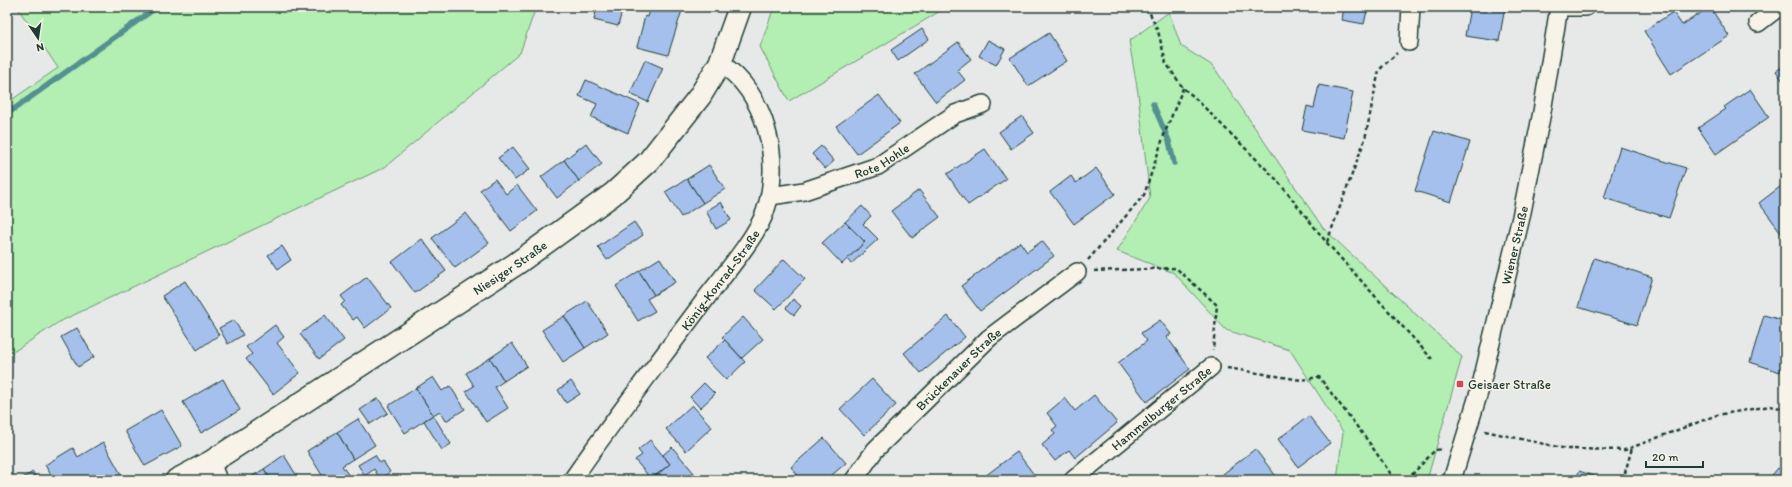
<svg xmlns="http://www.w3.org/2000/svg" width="1792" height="487" font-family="Itim,sans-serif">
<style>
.green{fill:#b3eeb2;stroke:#699673}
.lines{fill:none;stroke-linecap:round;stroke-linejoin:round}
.stream{stroke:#539090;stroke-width:5.5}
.building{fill:#a6c0ed;stroke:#1f3d34}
.minor-casing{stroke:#1f3d34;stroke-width:20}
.secondary-casing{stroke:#1f3d34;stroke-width:25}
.path{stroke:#1f3d34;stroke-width:2.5;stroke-dasharray:4 3;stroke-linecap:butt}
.minor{stroke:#f7f3e8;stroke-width:17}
.secondary{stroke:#f7f3e8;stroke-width:22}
.poi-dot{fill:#d1495b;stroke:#f7f3e8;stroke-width:1.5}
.labels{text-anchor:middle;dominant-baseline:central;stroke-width:3;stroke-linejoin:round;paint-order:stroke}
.street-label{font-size:13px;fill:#1f3d34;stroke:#f7f3e8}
.poi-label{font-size:13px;fill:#1f3d34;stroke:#f7f3e8;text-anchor:start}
</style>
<rect width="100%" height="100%" fill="#e7e9e9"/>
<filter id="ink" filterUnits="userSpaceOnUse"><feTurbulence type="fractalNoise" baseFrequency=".025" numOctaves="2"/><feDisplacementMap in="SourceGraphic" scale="8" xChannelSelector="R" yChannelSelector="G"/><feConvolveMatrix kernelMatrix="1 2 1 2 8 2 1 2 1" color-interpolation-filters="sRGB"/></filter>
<g filter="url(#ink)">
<g class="green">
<polygon points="17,7 536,7 520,53 385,167 59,322 7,356 7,103 58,68"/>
<polygon points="774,7 947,7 789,101 760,47"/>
<polygon points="1169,12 1181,46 1213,66 1323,228 1462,357 1427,480 1337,480 1343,432 1290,350 1226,330 1174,273 1117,251 1150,198 1138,93 1129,41"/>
</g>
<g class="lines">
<g class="stream">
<polyline points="1153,104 1169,141 1174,163"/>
<polyline points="7,114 157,7"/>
</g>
</g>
<g class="building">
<polygon points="597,7 608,7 622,11 618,26 594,20"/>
<polygon points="651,7 683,7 668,55 637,47 645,16 648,17"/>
<polygon points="1344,7 1368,7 1364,24 1342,20"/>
<polygon points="1470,7 1505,7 1499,41 1465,36"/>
<polygon points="1710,7 1729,36 1671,74 1644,31 1673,12 1682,25"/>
<polygon points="922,29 929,39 898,61 891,50"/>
<polygon points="1049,33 1067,61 1028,86 1010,58"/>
<polygon points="988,40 1005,49 996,65 979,56"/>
<polygon points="958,42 971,59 957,70 965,80 936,102 915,74"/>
<polygon points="645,60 663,68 648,102 630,94"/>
<polygon points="1785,65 1785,84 1776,71"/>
<polygon points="586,80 640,104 628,133 591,117 597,104 579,96"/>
<polygon points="1319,85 1353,92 1344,138 1302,130 1307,106 1314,108"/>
<polygon points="1750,89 1769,117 1716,154 1698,128 1726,109 1724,107"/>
<polygon points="879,95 900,123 857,154 836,126"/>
<polygon points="1022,116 1034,133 1011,149 999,132"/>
<polygon points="1434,131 1470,142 1451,202 1415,191"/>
<polygon points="586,143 602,164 579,181 564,160"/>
<polygon points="821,146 834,161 825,169 812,154"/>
<polygon points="513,147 530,169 515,180 498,158"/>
<polygon points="1620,147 1686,168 1669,218 1604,198"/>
<polygon points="985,149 1006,179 968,205 947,174"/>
<polygon points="564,160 579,181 557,198 541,177"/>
<polygon points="709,165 725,189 703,203 687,179"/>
<polygon points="1096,168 1115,194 1074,224 1050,192 1071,176 1076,183"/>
<polygon points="495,179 506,194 517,185 537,211 511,231 480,190"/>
<polygon points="687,179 703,203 681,217 665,192"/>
<polygon points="1785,183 1785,234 1783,235 1759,203"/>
<polygon points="919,190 940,217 912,238 891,211"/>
<polygon points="721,202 731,220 716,229 706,211"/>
<polygon points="862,206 871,216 863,224 878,239 851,264 847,259 865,242 845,222"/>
<polygon points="466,213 489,243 455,268 432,238"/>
<polygon points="634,222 643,235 607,260 598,247"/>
<polygon points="845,222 865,242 842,264 822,243"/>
<polygon points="422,239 446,271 415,293 392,262"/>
<polygon points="1042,241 1054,256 980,311 961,286 1020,242 1027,252"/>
<polygon points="282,246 291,260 278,269 268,255"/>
<polygon points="660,258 675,282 654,295 639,271"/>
<polygon points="1594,258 1652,277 1637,325 1578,307"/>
<polygon points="784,259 805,279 776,309 755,290"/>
<polygon points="639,271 654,295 647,299 655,311 638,321 616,286"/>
<polygon points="367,277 391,308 365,328 357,317 353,320 341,305 345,301 341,296"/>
<polygon points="185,281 219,335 197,350 162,296"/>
<polygon points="793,299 801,306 794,315 786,308"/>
<polygon points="587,301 608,333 585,348 564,316"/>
<polygon points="325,315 344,340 319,359 300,334"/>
<polygon points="1764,315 1785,321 1785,357 1780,372 1750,362"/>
<polygon points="564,316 585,348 563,362 542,330"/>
<polygon points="948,316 965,337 921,373 904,353"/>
<polygon points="743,317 763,339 742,358 722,337"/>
<polygon points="234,320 243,335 228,344 219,328"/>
<polygon points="1160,320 1171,334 1167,337 1190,369 1147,402 1118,363 1147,341 1141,333"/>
<polygon points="275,325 284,337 277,343 300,373 273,394 246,359 252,354 246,347"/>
<polygon points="77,328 94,357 78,367 61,337"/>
<polygon points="725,340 745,362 726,380 705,358"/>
<polygon points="512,343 527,366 504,381 490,358"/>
<polygon points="490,358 504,381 495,387 508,408 486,422 466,391 474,386 466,373"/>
<polygon points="433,377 442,391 450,386 465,409 446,421 440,411 433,415 416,388"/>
<polygon points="223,379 240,410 201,433 183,402"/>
<polygon points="872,379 896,405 864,435 840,409"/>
<polygon points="571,381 580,394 566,403 558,390"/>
<polygon points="704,383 715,394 700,408 690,397"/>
<polygon points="416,388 433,415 405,433 388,406"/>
<polygon points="1094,395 1117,423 1075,458 1069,450 1055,461 1042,445 1055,434 1052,430 1057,426 1047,413 1065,398 1075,411"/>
<polygon points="378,398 388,413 370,424 360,410"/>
<polygon points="692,405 712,427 686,451 666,429"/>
<polygon points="161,410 182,446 145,466 125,431"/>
<polygon points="433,415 451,444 442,450 424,421"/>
<polygon points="1309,416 1330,443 1298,467 1278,439"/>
<polygon points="358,419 375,445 353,459 337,432"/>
<polygon points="337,432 353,459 342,466 350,477 345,480 325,480 307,451"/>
<polygon points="824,438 846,463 826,480 802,480 791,467"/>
<polygon points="650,440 670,464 651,479 635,460 642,455 638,450"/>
<polygon points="103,442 122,476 116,480 54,480 45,465 73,448 78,457"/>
<polygon points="672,447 694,473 685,480 651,480 670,464 663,455"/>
<polygon points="1255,449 1279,480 1227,480 1223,474"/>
<polygon points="1017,452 1038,480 982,480 981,479"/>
<polygon points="284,455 298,478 294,480 271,480 264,469"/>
<polygon points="375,455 380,463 383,461 390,472 380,479 374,469 365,476 358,465"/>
<polygon points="1778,468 1785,473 1785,480 1768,480"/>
<polygon points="264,469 271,480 246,480"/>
<polygon points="1579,471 1606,480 1576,480"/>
<polygon points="33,472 37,480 19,480"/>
</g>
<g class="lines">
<defs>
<g id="minor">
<polyline points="1758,23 1779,7"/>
<polyline points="1409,42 1411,7"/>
<path id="s1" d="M770 196 804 191 878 166 955 114 983 104"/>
<polyline points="211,462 218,480"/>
<path id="s2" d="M572 480C615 417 662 358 707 297 724 275 757 236 765 212 783 161 766 92 720 63"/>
<path id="s3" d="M854 480 875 450 989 338 1077 272"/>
<path id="s4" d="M1073 480 1211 367"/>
<path id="s5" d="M1452 480 1480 389 1521 217 1542 112 1559 7H1586"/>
</g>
<g id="secondary">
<path id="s6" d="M177 480 211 462 516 264 613 194 649 161 700 96 720 63 740 7"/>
</g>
</defs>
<use href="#minor" class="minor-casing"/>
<use href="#secondary" class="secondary-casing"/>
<g class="path">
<polyline points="1147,7 1158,31 1166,63 1183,88 1193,96 1277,180 1327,243 1432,359"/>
<polyline points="1327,242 1365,139 1379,70 1397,53"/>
<polyline points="1088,260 1144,195 1164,135 1183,88"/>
<polyline points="1094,271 1176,268 1217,305 1213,350"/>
<polyline points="1227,368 1301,380 1319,377 1368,441 1395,480"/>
<polyline points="1485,431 1567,449 1625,450 1717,415 1770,406 1785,409"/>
<polyline points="1407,480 1435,450 1443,449"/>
<polyline points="1623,480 1632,448"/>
</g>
<use href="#minor" class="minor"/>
<use href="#secondary" class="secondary"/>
</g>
</g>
<rect class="poi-dot" x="1456" y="380" width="8" height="8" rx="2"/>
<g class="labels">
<g class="street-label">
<text stroke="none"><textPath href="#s1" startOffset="118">Rote Hohle</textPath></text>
<text stroke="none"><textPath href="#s5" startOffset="243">Wiener Straße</textPath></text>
<text stroke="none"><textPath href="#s6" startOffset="395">Niesiger Straße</textPath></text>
<text stroke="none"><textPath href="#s2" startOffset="249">König-Konrad-Straße</textPath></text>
<text stroke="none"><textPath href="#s3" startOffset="153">Brückenauer Straße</textPath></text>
<text stroke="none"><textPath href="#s4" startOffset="114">Hammelburger Straße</textPath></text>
</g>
<g class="poi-label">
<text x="1468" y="384">Geisaer Straße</text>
</g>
</g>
<rect width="1792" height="487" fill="none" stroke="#f7f3e8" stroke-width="24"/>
<rect x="12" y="12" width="1768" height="463" fill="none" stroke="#1f3d34" stroke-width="1.5" filter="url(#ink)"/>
<g transform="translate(38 38) rotate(167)" stroke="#f7f3e8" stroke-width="3" paint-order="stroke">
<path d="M0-3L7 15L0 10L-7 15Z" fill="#1f3d34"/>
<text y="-6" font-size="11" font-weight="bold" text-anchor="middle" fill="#1f3d34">N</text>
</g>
<path d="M1646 461v6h57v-6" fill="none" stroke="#1f3d34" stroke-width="2"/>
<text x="1652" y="461" font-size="12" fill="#1f3d34" stroke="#f7f3e8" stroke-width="3" paint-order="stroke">20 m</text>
</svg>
